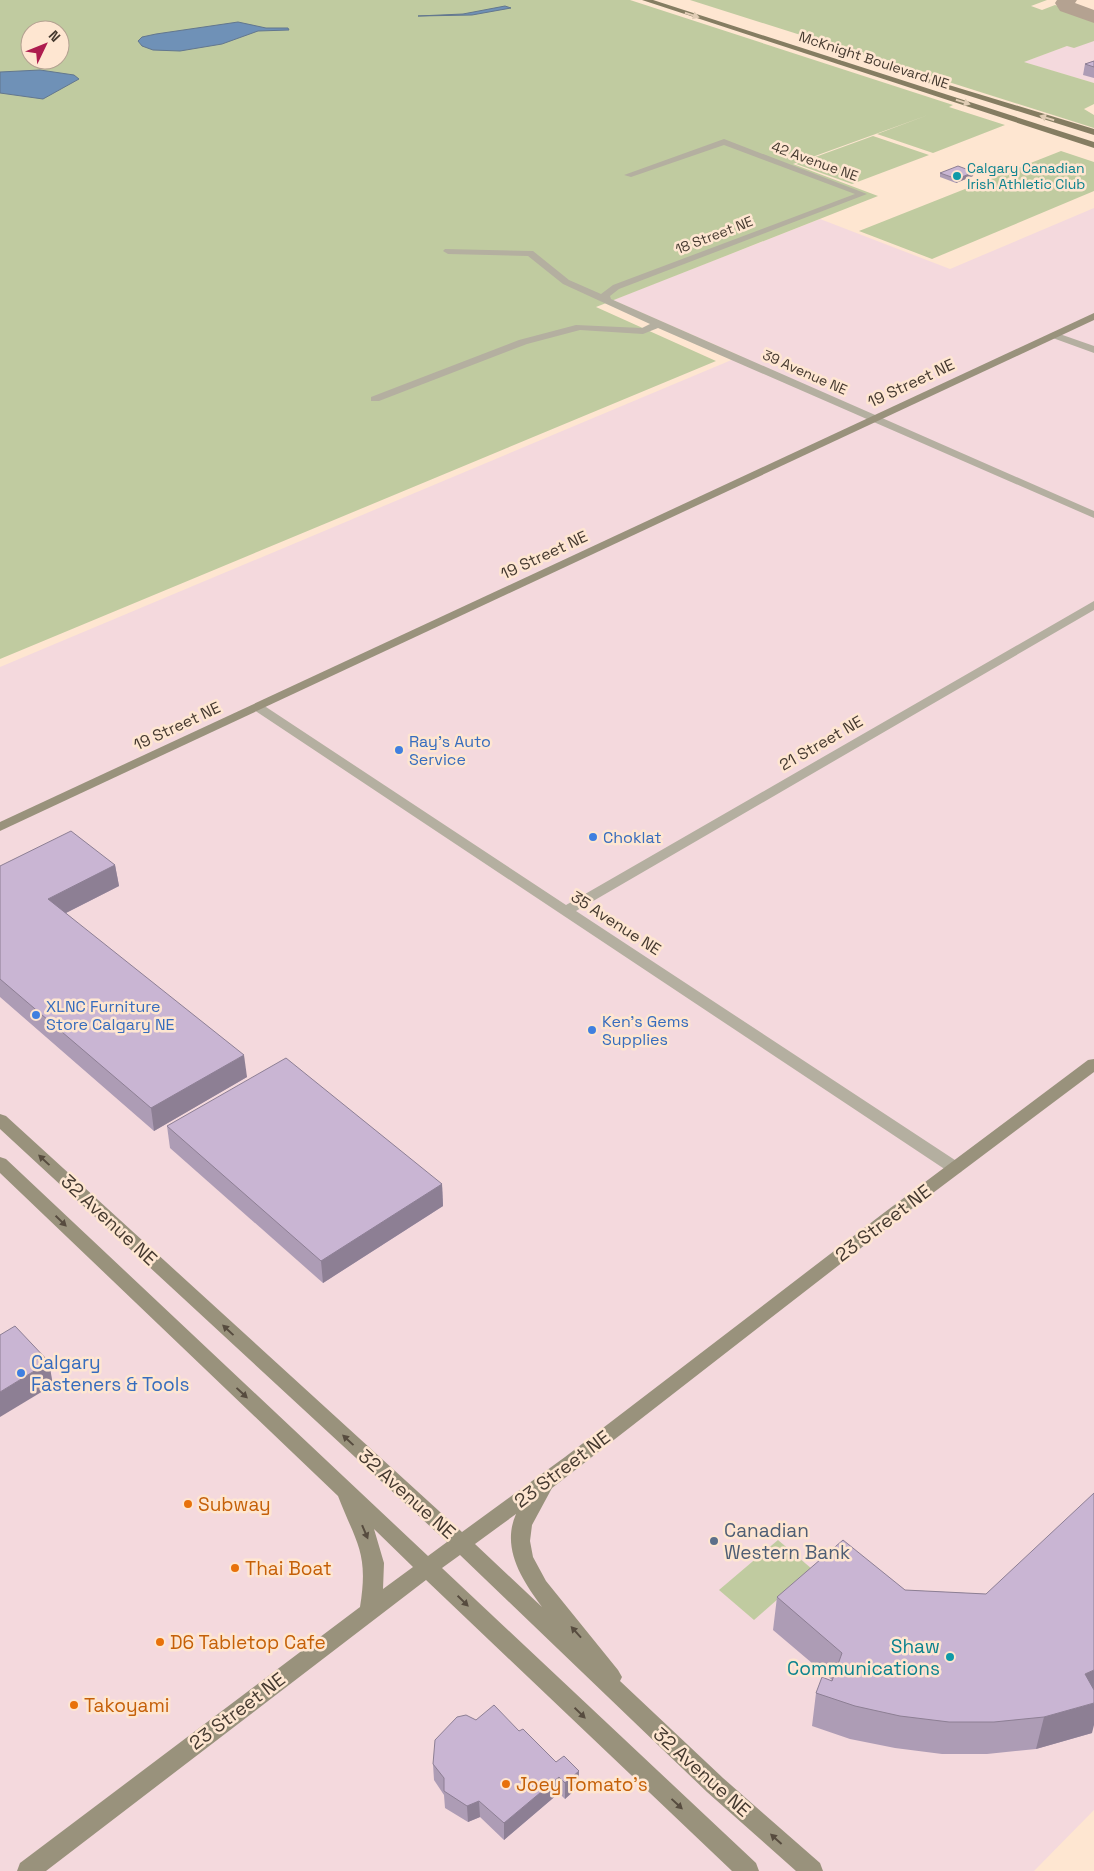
<svg xmlns="http://www.w3.org/2000/svg" width="1094" height="1871" font-family="'Space Grotesk',sans-serif">
<style>
.industrial{fill:#f4d9dd}
.green{fill:#c0cba0;fill-rule:evenodd}
.water{fill:#6f91b7;stroke:#63778e}
.lines{fill:none;stroke-linecap:round;stroke-linejoin:round}
.taxiway{fill:#b4a291;fill-rule:evenodd}
.street{fill:#b4afa0;fill-rule:evenodd}
.secondary{fill:#99927c;fill-rule:evenodd}
.primary{fill:#857d62;fill-rule:evenodd}
.wall{fill:#ad9cb5}
.shaded-wall{fill:#8d7f94}
.building{fill:#c9b5d3;stroke:#8d7f94}
.oneway{fill:#e0ccb5}
.oneway2{fill:#574c3f}
.culture-dot{fill:#0f9aa8;stroke:#fee6d1;stroke-width:2}
.shop-dot{fill:#3f7fe0;stroke:#fee6d1;stroke-width:2}
.food-dot{fill:#e8710a;stroke:#fee6d1;stroke-width:2}
.service-dot{fill:#5c6f8a;stroke:#fee6d1;stroke-width:2}
.labels{text-anchor:middle;dominant-baseline:central;stroke-width:5;stroke-linejoin:round;paint-order:stroke}
.far-street-label{font-size:14px;fill:#463a30;stroke:#fee6d1}
.far-culture-label{font-size:14px;fill:#0d838f;stroke:#fee6d1;text-anchor:start}
.street-label{font-size:16px;fill:#463a30;stroke:#fee6d1}
.shop-label{font-size:16px;fill:#366cbe;stroke:#fee6d1;text-anchor:start}
.near-street-label{font-size:19px;fill:#463a30;stroke:#fee6d1}
.near-shop-label{font-size:19px;fill:#366cbe;stroke:#fee6d1;text-anchor:start}
.near-food-label{font-size:19px;fill:#c56008;stroke:#fee6d1;text-anchor:start}
.near-service-label{font-size:19px;fill:#4e5e75;stroke:#fee6d1;text-anchor:start}
.near-culture-label{font-size:19px;fill:#0d838f;stroke:#fee6d1;text-anchor:end}
</style>
<rect width="100%" height="100%" fill="#fee6d1"/>
<g class="industrial">
<polygon points="1094,41 1094,83 1023,62 1067,46"/>
<polygon points="1094,208 1094,1810 1034,1871 0,1871 0,667 741,356 613,300 820,219 950,269"/>
</g>
<g class="green">
<path d="M0 0H630L953 105 949 107 1005 125 933 153 877 134 928 115 793 164 878 196 596 307 716 361 0 659ZM30 30H60V60H30Z"/>
<polygon points="690,0 1047,0 1031,6 1042,10 1055,5 1094,19 1094,41 1074,48 1067,46 1024,62 1094,83 1094,104 1084,109 1094,115 1094,128"/>
<polygon points="873,136 929,155 852,184 796,164"/>
<polygon points="1061,151 1094,162 1094,191 932,259 859,231"/>
<polygon points="778,1540 812,1569 754,1620 719,1590"/>
</g>
<g class="water">
<polygon points="505,6 511,8 472,15 418,16 463,14"/>
<polygon points="238,22 266,28 288,28 289,30 258,31 222,44 180,51 153,50 142,46 138,41 142,37 156,34"/>
<polygon points="40,70 74,75 79,79 43,99 0,93 0,72"/>
</g>
<g class="lines">
<polygon class="taxiway" points="1057,0 1077,0 1075,3 1094,10 1094,23 1060,11 1055,3"/>
<g class="street">
<polygon points="724,139 867,194 619,289 610,296 611,299 1094,511 1094,518 658,328 643,334 580,330 527,344 379,401 371,401 371,397 519,340 576,325 642,328 650,324 563,284 528,256 448,254 443,251 445,249 533,251 569,280 601,294 613,285 855,194 724,145 631,177 624,175"/>
<polygon points="1054,332 1094,346 1094,353 1050,337 1049,335"/>
<polygon points="1094,601 1094,610 576,911 961,1164 963,1168 961,1172 955,1174 949,1172 251,708 258,704 263,705 566,905"/>
</g>
<g class="secondary">
<polygon points="1094,313 1094,320 0,831 0,822"/>
<path d="M1094 1059V1072L897 1220 552 1488 532 1525 530 1541 533 1557 546 1581 618 1670 622 1677 620 1681 723 1778 820 1863 823 1871H796L707 1792 460 1555 442 1568 756 1863 759 1871H732L426 1580 46 1871H17L20 1863 360 1607C369 1552 356 1543 338 1496L0 1173V1157L6 1159 428 1556 447 1542 0 1129V1114L6 1116 462 1532 565 1457 885 1212 1088 1060ZM516 1514C501 1548 522 1580 542 1607L475 1544ZM374 1529 413 1567 383 1589 384 1563Z"/>
</g>
<g class="primary">
<polygon points="642,0 653,0 1094,142 1094,148"/>
<polygon points="906,72 1094,129 1094,135 906,76"/>
</g>
</g>
<g class="wall">
<polygon points="1094,61 1094,78 1083,75 1085,64"/>
<polygon points="940,173 973,176 956,183 940,177"/>
<polygon points="115,865 119,886 66,913 247,1077 154,1131 0,997 0,866"/>
<polygon points="167,1126 442,1184 443,1206 323,1283 170,1148"/>
<polygon points="905,1590 986,1594 1092,1733 1036,1749 987,1754 942,1754 895,1748 850,1739 812,1726 816,1693 832,1680 773,1630 777,1597"/>
<polygon points="476,1720 519,1731 556,1762 579,1771 578,1787 565,1799 559,1793 504,1840 480,1817 468,1822 445,1808 444,1795 434,1780 433,1764"/>
</g>
<g class="shaded-wall">
<polygon points="974,172 973,176 956,183 957,179"/>
<polygon points="115,865 119,886 52,920 48,899"/>
<polygon points="244,1055 247,1077 154,1131 151,1108"/>
<polygon points="442,1184 443,1206 323,1283 321,1261"/>
<polygon points="49,1362 53,1385 0,1417 0,1392"/>
<polygon points="1094,1670 1094,1699 1085,1674"/>
<polygon points="1094,1703 1094,1725 1092,1733 1036,1749 1044,1717"/>
<polygon points="579,1771 578,1787 565,1799 565,1783"/>
<polygon points="559,1777 559,1793 504,1840 504,1823"/>
<polygon points="479,1801 480,1817 468,1822 467,1806"/>
</g>
<g class="building">
<polygon points="1094,61 1094,67 1085,64"/>
<polygon points="958,166 974,172 957,179 940,173"/>
<polygon points="71,831 115,865 48,899 244,1055 151,1108 0,979 0,866"/>
<polygon points="286,1058 442,1184 321,1261 167,1126"/>
<polygon points="15,1326 49,1362 0,1392 0,1335"/>
<polygon points="1094,1493 1094,1670 1085,1674 1094,1690 1094,1703 1044,1717 994,1722 949,1722 900,1716 855,1706 816,1693 822,1677 832,1681 842,1653 777,1597 843,1540 905,1590 986,1594"/>
<polygon points="494,1705 519,1731 523,1729 556,1762 564,1756 579,1771 565,1783 559,1777 504,1823 479,1801 467,1806 444,1791 444,1778 433,1764 435,1740 457,1717 466,1715 476,1720"/>
</g>
<defs><path id="oneway-solid" d="M-6-.8H1V-3.2L6.5 0L1 3.2V.8H-6Z" transform="scale(1.25)"/></defs>
<g class="oneway">
<use href="#oneway-solid" transform="translate(692 15) rotate(18)"/>
<use href="#oneway-solid" transform="translate(963 102) rotate(18)"/>
<use href="#oneway-solid" transform="translate(1047 118) rotate(-163)"/>
</g>
<g class="oneway2">
<use href="#oneway-solid" transform="translate(44 1160) rotate(-137)"/>
<use href="#oneway-solid" transform="translate(61 1221) rotate(44)"/>
<use href="#oneway-solid" transform="translate(228 1330) rotate(-137)"/>
<use href="#oneway-solid" transform="translate(242 1393) rotate(43)"/>
<use href="#oneway-solid" transform="translate(348 1440) rotate(-137)"/>
<use href="#oneway-solid" transform="translate(365 1532) rotate(67)"/>
<use href="#oneway-solid" transform="translate(463 1601) rotate(44)"/>
<use href="#oneway-solid" transform="translate(576 1632) rotate(-132)"/>
<use href="#oneway-solid" transform="translate(580 1713) rotate(44)"/>
<use href="#oneway-solid" transform="translate(677 1804) rotate(43)"/>
<use href="#oneway-solid" transform="translate(776 1839) rotate(-138)"/>
</g>
<g class="culture-dot">
<circle cx="957" cy="176" r="5"/>
<circle cx="950" cy="1657" r="5"/>
</g>
<g class="shop-dot">
<circle cx="399" cy="750" r="5"/>
<circle cx="593" cy="837" r="5"/>
<circle cx="36" cy="1015" r="5"/>
<circle cx="592" cy="1030" r="5"/>
<circle cx="21" cy="1373" r="5"/>
</g>
<g class="food-dot">
<circle cx="188" cy="1504" r="5"/>
<circle cx="235" cy="1568" r="5"/>
<circle cx="160" cy="1642" r="5"/>
<circle cx="74" cy="1705" r="5"/>
<circle cx="506" cy="1784" r="5"/>
</g>
<circle class="service-dot" cx="714" cy="1541" r="5"/>
<g class="labels">
<g class="far-street-label">
<text transform="translate(874 60) rotate(18)">McKnight Boulevard NE</text>
<text transform="translate(815 161) rotate(20)">42 Avenue NE</text>
<text transform="translate(714 235) rotate(-21)">18 Street NE</text>
<text transform="translate(805 372) rotate(24)">39 Avenue NE</text>
</g>
<g class="far-culture-label">
<text x="967" y="168">Calgary Canadian<tspan x="967" dy="16">Irish Athletic Club</tspan></text>
</g>
<g class="street-label">
<text transform="translate(911 383) rotate(-25)">19 Street NE</text>
<text transform="translate(544 555) rotate(-25)">19 Street NE</text>
<text transform="translate(177 726) rotate(-25)">19 Street NE</text>
<text transform="translate(821 743) rotate(-30)">21 Street NE</text>
<text transform="translate(616 923) rotate(33)">35 Avenue NE</text>
</g>
<g class="shop-label">
<text x="409" y="741">Ray's Auto<tspan x="409" dy="18">Service</tspan></text>
<text x="603" y="837">Choklat</text>
<text x="46" y="1006">XLNC Furniture<tspan x="46" dy="18">Store Calgary NE</tspan></text>
<text x="602" y="1021">Ken's Gems<tspan x="602" dy="18">Supplies</tspan></text>
</g>
<g class="near-street-label">
<text transform="translate(109 1220) rotate(43)">32 Avenue NE</text>
<text transform="translate(883 1223) rotate(-37)">23 Street NE</text>
<text transform="translate(562 1469) rotate(-37)">23 Street NE</text>
<text transform="translate(407 1494) rotate(42)">32 Avenue NE</text>
<text transform="translate(237 1711) rotate(-37)">23 Street NE</text>
<text transform="translate(702 1772) rotate(42)">32 Avenue NE</text>
</g>
<g class="near-shop-label">
<text x="31" y="1362">Calgary<tspan x="31" dy="22">Fasteners &amp; Tools</tspan></text>
</g>
<g class="near-food-label">
<text x="198" y="1504">Subway</text>
<text x="245" y="1568">Thai Boat</text>
<text x="170" y="1642">D6 Tabletop Cafe</text>
<text x="84" y="1705">Takoyami</text>
<text x="516" y="1784">Joey Tomato's</text>
</g>
<g class="near-service-label">
<text x="724" y="1530">Canadian<tspan x="724" dy="22">Western Bank</tspan></text>
</g>
<g class="near-culture-label">
<text x="940" y="1646">Shaw<tspan x="940" dy="22">Communications</tspan></text>
</g>
</g>
<g transform="translate(45 45) rotate(47)"><circle r="24" fill="#fee6d1" stroke="#b4a191"/>
<path d="M0-4L9 19L0 12L-9 19Z" fill="#ae1d4f"/>
<text y="-8" font-size="14" font-weight="bold" text-anchor="middle" fill="#463a30">N</text>
</g>
</svg>
